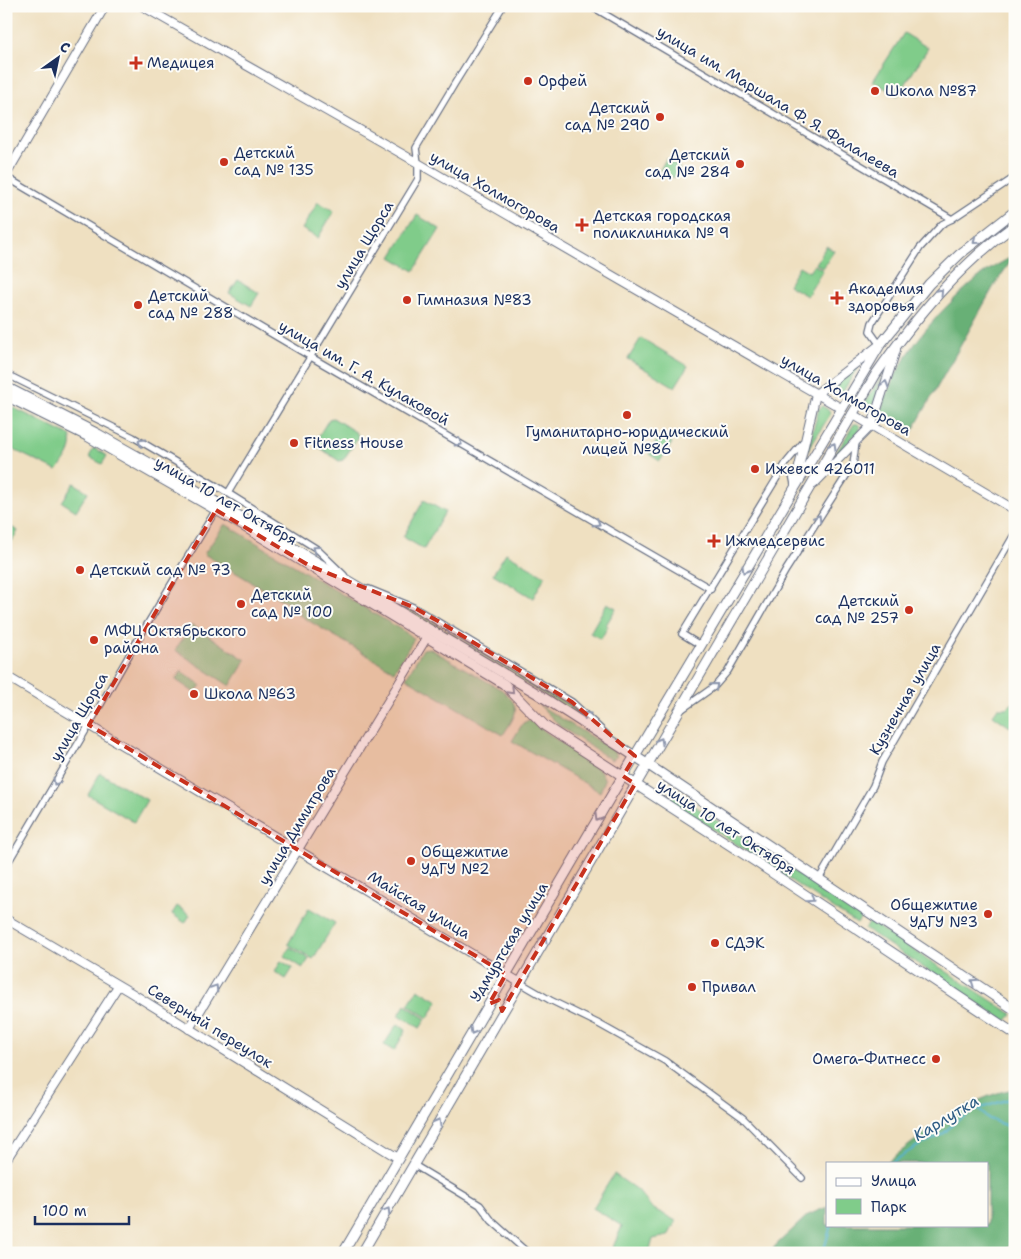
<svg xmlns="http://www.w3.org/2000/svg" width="1021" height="1259" font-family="'Shantell Sans',sans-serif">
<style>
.green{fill:#80cc8a;stroke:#4e7e74}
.forest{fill:#68b076;stroke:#42706a}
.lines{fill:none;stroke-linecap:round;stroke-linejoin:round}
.stream{stroke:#4daecc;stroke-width:2}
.street-casing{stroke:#656d81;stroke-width:8}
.secondary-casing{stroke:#656d81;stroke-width:10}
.primary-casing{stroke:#656d81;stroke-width:11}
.street{stroke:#fff;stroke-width:5.5}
.secondary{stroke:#fff;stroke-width:8}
.primary{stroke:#fff;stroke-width:9}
.oneway{stroke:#8d97ae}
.marked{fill:#c8321e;fill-opacity:0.2;stroke:#c8321e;stroke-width:4;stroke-dasharray:10 6;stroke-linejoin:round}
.poi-dot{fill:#c8321e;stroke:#fdfcf7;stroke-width:2}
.labels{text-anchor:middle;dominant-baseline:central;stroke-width:4;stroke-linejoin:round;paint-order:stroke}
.poi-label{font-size:15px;fill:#1b2f5e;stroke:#fdfcf7;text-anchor:start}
.street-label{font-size:15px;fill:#1b2f5e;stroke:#fdfcf7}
.water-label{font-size:16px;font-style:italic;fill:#2c5b84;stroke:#fdfcf7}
</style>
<rect width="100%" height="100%" fill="#fdfcf7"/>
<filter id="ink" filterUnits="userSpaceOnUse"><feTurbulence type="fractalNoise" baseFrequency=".02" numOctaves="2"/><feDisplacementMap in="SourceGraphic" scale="10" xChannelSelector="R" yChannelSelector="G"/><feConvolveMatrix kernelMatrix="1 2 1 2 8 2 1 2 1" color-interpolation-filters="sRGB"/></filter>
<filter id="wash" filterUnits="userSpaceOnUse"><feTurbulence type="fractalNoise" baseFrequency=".0096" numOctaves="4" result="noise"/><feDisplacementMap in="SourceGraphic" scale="20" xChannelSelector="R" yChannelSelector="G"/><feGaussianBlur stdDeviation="1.12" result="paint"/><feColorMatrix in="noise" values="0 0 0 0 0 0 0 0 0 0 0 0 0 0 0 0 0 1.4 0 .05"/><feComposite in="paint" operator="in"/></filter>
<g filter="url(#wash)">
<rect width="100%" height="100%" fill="#efe0c1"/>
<g class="green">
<polygon points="904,33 928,48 898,96 873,81"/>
<polygon points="666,159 680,168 674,178 660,170"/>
<polygon points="318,202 334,211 318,238 302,229"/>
<polygon points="417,215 440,229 414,271 391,257"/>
<polygon points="826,246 834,251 823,268 816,264"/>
<polygon points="814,265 823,270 807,296 788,285 799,266 809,272"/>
<polygon points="238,280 259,293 251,306 229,293"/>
<polygon points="641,338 688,366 675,387 628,359"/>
<polygon points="859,365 841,395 835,396 832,394 831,388"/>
<polygon points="882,375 873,407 871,410 867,409 864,404"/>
<polygon points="822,406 829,410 830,415 807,451 819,409"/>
<path d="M12 407 70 436C75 449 65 460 57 471L6 446V420L11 421Z"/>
<polygon points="333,418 357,433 358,438 343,460 339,461 316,445 315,442 329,419"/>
<polygon points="854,424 858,424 860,426 860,430 834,457"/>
<polygon points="660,436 672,443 660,461 649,454"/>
<polygon points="94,448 107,456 102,464 89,457"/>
<polygon points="74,483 88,492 76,511 62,502"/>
<polygon points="424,500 445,512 424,549 403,537"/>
<polygon points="6,524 18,531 6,551"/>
<polygon points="225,524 410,635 414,639 394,671 299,615 301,611 204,554"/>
<polygon points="506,553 545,576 533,598 493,574"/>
<polygon points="382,597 414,611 575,706 588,722"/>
<polygon points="607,603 616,608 606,625 608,626 601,639 590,633"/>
<polygon points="192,625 246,660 230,686 175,650"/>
<path d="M429 648 502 690C523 708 516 714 503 735L406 678 423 649Z"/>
<polygon points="181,671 201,685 195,693 176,680"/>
<polygon points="1014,702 1015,719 1010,727 993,715 998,708 1007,708"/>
<polygon points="538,704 614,751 617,756 614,759 611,760 561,727"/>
<polygon points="529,720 600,770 605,780 600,792 512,741 523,723"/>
<polygon points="100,773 147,800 134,822 88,795"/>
<polygon points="675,793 862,916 857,924 670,801"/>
<polygon points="177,906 190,915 185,923 172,914"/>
<polygon points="309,908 335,923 313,959 288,944"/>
<polygon points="870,922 1012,1014 1006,1022 865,929"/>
<polygon points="290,947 309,959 303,968 284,956"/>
<polygon points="281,961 293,968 286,979 275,972"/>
<polygon points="418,989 438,1001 428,1018 408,1005"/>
<polygon points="405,1005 426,1019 420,1028 399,1015"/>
<polygon points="397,1024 406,1030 394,1051 384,1045"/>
<polygon points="614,1174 637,1190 652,1208 676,1221 668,1236 653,1239 650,1250 642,1253 611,1252 622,1226 593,1208"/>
</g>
<g class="forest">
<path d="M1015 255 994 286 912 432 880 414C896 359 935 313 979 277 990 268 1003 262 1015 255Z"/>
<path d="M1015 1089V1242L1000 1253H771L775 1246 808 1215 827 1207V1225H987V1163H886C921 1136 971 1095 1015 1089Z"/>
</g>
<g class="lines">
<g class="stream">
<polyline points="978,1109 989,1119 1015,1129"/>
<polyline points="891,1163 916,1147 943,1134 955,1122 978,1109 1015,1097"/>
<polyline points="823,1253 831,1225"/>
</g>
</g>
</g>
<g filter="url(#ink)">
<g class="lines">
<defs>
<g id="street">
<polyline points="591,6 952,219"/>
<polyline points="6,177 311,357 711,589"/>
<polyline points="880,345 870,331 872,323 920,248 942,224 952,219 1015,177"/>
<polyline points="6,374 133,437 215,485 317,549 344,575"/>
<polyline points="783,469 792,474 794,484"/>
<polyline points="228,493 418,179 418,163 416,148 455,83 503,6"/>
<polyline points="369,589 413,607 572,702 607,735"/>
<polyline points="700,645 682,634 786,463 805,440"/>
<polyline points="681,710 715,686 728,671 786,570 853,465 856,442"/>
<polyline points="6,866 89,725 136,643 217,508"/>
<polyline points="819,879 873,786 882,762 1015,533"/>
<polyline points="519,982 550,1000 597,1023 665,1061 743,1118 802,1178"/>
<polyline points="414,1165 480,1205 492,1221 528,1253"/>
</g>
<g id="secondary">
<polyline points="142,6 404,155 841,408"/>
<polyline points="6,175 105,6"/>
<polyline points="852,414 1015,510"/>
<polyline points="795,484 816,394 878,346"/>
<polyline points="814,484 872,425 896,350"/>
<polyline points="6,676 519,982"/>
<polyline points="6,919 130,992 398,1158"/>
<polyline points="189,1029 427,637"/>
<polyline points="6,1160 118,986"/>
</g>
<g id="primary">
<polyline points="6,387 98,434 169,474 538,694 647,764 1015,1010"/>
<polyline points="6,396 87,436 225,515 504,684 545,726 756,862 1015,1034"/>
<polyline points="343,1253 611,796 880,345 929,284 960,254 1015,211"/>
<path d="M362 1253 876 374C916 317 958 266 1015 225"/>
</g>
</defs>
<use href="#street" class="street-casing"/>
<use href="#secondary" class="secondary-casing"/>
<use href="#primary" class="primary-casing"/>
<use href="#street" class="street"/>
<use href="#secondary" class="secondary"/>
<use href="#primary" class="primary"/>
</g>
<defs><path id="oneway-chevron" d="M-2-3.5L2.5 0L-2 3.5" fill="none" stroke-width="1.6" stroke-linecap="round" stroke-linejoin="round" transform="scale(1.25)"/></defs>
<g class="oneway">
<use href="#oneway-chevron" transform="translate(976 241) rotate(140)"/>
<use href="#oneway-chevron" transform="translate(940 292) rotate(-47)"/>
<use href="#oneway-chevron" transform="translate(885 384) rotate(-73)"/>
<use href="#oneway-chevron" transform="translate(141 442) rotate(-150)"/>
<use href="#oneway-chevron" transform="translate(459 443) rotate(30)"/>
<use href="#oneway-chevron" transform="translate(833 446) rotate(-60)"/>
<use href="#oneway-chevron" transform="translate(818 518) rotate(-58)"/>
<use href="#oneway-chevron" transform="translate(597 523) rotate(30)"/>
<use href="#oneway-chevron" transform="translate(316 549) rotate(-144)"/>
<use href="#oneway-chevron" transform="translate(745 570) rotate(121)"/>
<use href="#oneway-chevron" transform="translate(449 628) rotate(-149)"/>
<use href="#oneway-chevron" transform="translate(715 686) rotate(-41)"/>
<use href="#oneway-chevron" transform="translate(511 691) rotate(46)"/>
<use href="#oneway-chevron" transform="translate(586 715) rotate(-137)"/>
<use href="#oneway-chevron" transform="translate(660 741) rotate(-60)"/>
<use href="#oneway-chevron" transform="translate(56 782) rotate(121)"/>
<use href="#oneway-chevron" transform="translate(598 818) rotate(121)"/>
<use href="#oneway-chevron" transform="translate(811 899) rotate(34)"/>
<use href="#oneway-chevron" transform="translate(544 939) rotate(-60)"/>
<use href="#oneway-chevron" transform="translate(974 982) rotate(-146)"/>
<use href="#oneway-chevron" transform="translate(215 988) rotate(-58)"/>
<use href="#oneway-chevron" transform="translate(473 1031) rotate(120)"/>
<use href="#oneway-chevron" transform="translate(438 1122) rotate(-60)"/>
<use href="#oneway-chevron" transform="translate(387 1211) rotate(-59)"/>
</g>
</g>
<path class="marked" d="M216 510 310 566 413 607 438 621 572 702 635 756 623 776 635 784 502 1011 499 1000 489 1004 506 974 89 725Z"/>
<g class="poi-dot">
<path d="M133.5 55.5h5v5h5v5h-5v5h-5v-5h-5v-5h5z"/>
<circle cx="528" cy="81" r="5"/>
<circle cx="875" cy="91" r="5"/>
<circle cx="660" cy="117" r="5"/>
<circle cx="224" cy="162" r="5"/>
<circle cx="740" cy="164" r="5"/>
<path d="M579.5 217.5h5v5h5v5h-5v5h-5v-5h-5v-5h5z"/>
<path d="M834.5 290.5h5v5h5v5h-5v5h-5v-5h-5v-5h5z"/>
<circle cx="407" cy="300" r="5"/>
<circle cx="138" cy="305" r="5"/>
<circle cx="627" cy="415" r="5"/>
<circle cx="294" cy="443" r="5"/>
<circle cx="755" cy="469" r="5"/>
<path d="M711.5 533.5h5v5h5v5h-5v5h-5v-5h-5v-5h5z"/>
<circle cx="80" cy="570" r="5"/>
<circle cx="241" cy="604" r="5"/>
<circle cx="909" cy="610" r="5"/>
<circle cx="94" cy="640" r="5"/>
<circle cx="194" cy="694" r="5"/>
<circle cx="411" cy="861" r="5"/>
<circle cx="988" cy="914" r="5"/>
<circle cx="715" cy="943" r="5"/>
<circle cx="692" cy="987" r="5"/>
<circle cx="936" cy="1059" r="5"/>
</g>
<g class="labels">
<g class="poi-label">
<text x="147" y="63">Медицея</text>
<text x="538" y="81">Орфей</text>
<text x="885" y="91">Школа №87</text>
<text x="650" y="108" text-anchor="end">Детский<tspan x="650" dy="17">сад № 290</tspan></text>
<text x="234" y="153">Детский<tspan x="234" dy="17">сад № 135</tspan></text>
<text x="730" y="155" text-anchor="end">Детский<tspan x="730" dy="17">сад № 284</tspan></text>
<text x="593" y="216">Детская городская<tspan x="593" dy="17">поликлиника № 9</tspan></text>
<text x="848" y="289">Академия<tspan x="848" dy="17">здоровья</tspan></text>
<text x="148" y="296">Детский<tspan x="148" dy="17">сад № 288</tspan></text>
<text x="417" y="300">Гимназия №83</text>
<text x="627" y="432" text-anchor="middle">Гуманитарно-юридический<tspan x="627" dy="17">лицей №86</tspan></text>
<text x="304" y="443">Fitness House</text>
<text x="765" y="469">Ижевск 426011</text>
<text x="725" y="541">Ижмедсервис</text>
<text x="90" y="570">Детский сад № 73</text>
<text x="251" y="595">Детский<tspan x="251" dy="17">сад № 100</tspan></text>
<text x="899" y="601" text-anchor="end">Детский<tspan x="899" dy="17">сад № 257</tspan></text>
<text x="104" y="631">МФЦ Октябрьского<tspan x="104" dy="17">района</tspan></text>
<text x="204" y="694">Школа №63</text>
<text x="421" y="852">Общежитие<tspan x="421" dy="17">УдГУ №2</tspan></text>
<text x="978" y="905" text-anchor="end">Общежитие<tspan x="978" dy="17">УдГУ №3</tspan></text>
<text x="725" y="943">СДЭК</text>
<text x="702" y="987">Привал</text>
<text x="926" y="1059" text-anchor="end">Омега-Фитнесс</text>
</g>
<g class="street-label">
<text transform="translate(778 102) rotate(31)">улица им. Маршала Ф. Я. Фалалеева</text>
<text transform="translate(495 192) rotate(30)">улица Холмогорова</text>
<text transform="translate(364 245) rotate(-59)">улица Щорса</text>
<text transform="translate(364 373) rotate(30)">улица им. Г. А. Кулаковой</text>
<text transform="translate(846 395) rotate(30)">улица Холмогорова</text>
<text transform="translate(226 501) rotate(30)">улица 10 лет Октября</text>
<text transform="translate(905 699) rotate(-60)">Кузнечная улица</text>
<text transform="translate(79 717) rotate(-60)">улица Щорса</text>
<text transform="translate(297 826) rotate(-59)">улица Димитрова</text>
<text transform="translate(726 827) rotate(33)">улица 10 лет Октября</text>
<text transform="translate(419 905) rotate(31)">Майская улица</text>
<text transform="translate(509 942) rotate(-59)">Удмуртская улица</text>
<text transform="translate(210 1026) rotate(32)">Северный переулок</text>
</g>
<g class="water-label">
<text transform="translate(946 1118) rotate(-31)">Карлутка</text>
</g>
</g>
<rect width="1021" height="1259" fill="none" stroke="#fdfcf7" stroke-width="25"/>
<rect x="826" y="1162" width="162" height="65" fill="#fdfcf7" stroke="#a3aaba"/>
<rect x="836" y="1178" width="25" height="8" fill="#ffffff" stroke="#a3aaba"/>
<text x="871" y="1186" font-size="15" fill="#1b2f5e">Улица</text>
<rect x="836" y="1199" width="25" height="15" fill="#80cc8a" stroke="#a3aaba"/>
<text x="871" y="1212" font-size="15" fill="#1b2f5e">Парк</text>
<g transform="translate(58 58) rotate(33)" stroke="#fdfcf7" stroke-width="4" paint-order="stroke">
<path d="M0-4L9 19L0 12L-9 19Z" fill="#1b2f5e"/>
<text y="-8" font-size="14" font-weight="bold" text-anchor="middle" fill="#1b2f5e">С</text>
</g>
<path d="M35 1216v8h94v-8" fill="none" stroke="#1b2f5e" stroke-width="2.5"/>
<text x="42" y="1216" font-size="15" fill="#1b2f5e" stroke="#fdfcf7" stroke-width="4" paint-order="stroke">100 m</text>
</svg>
